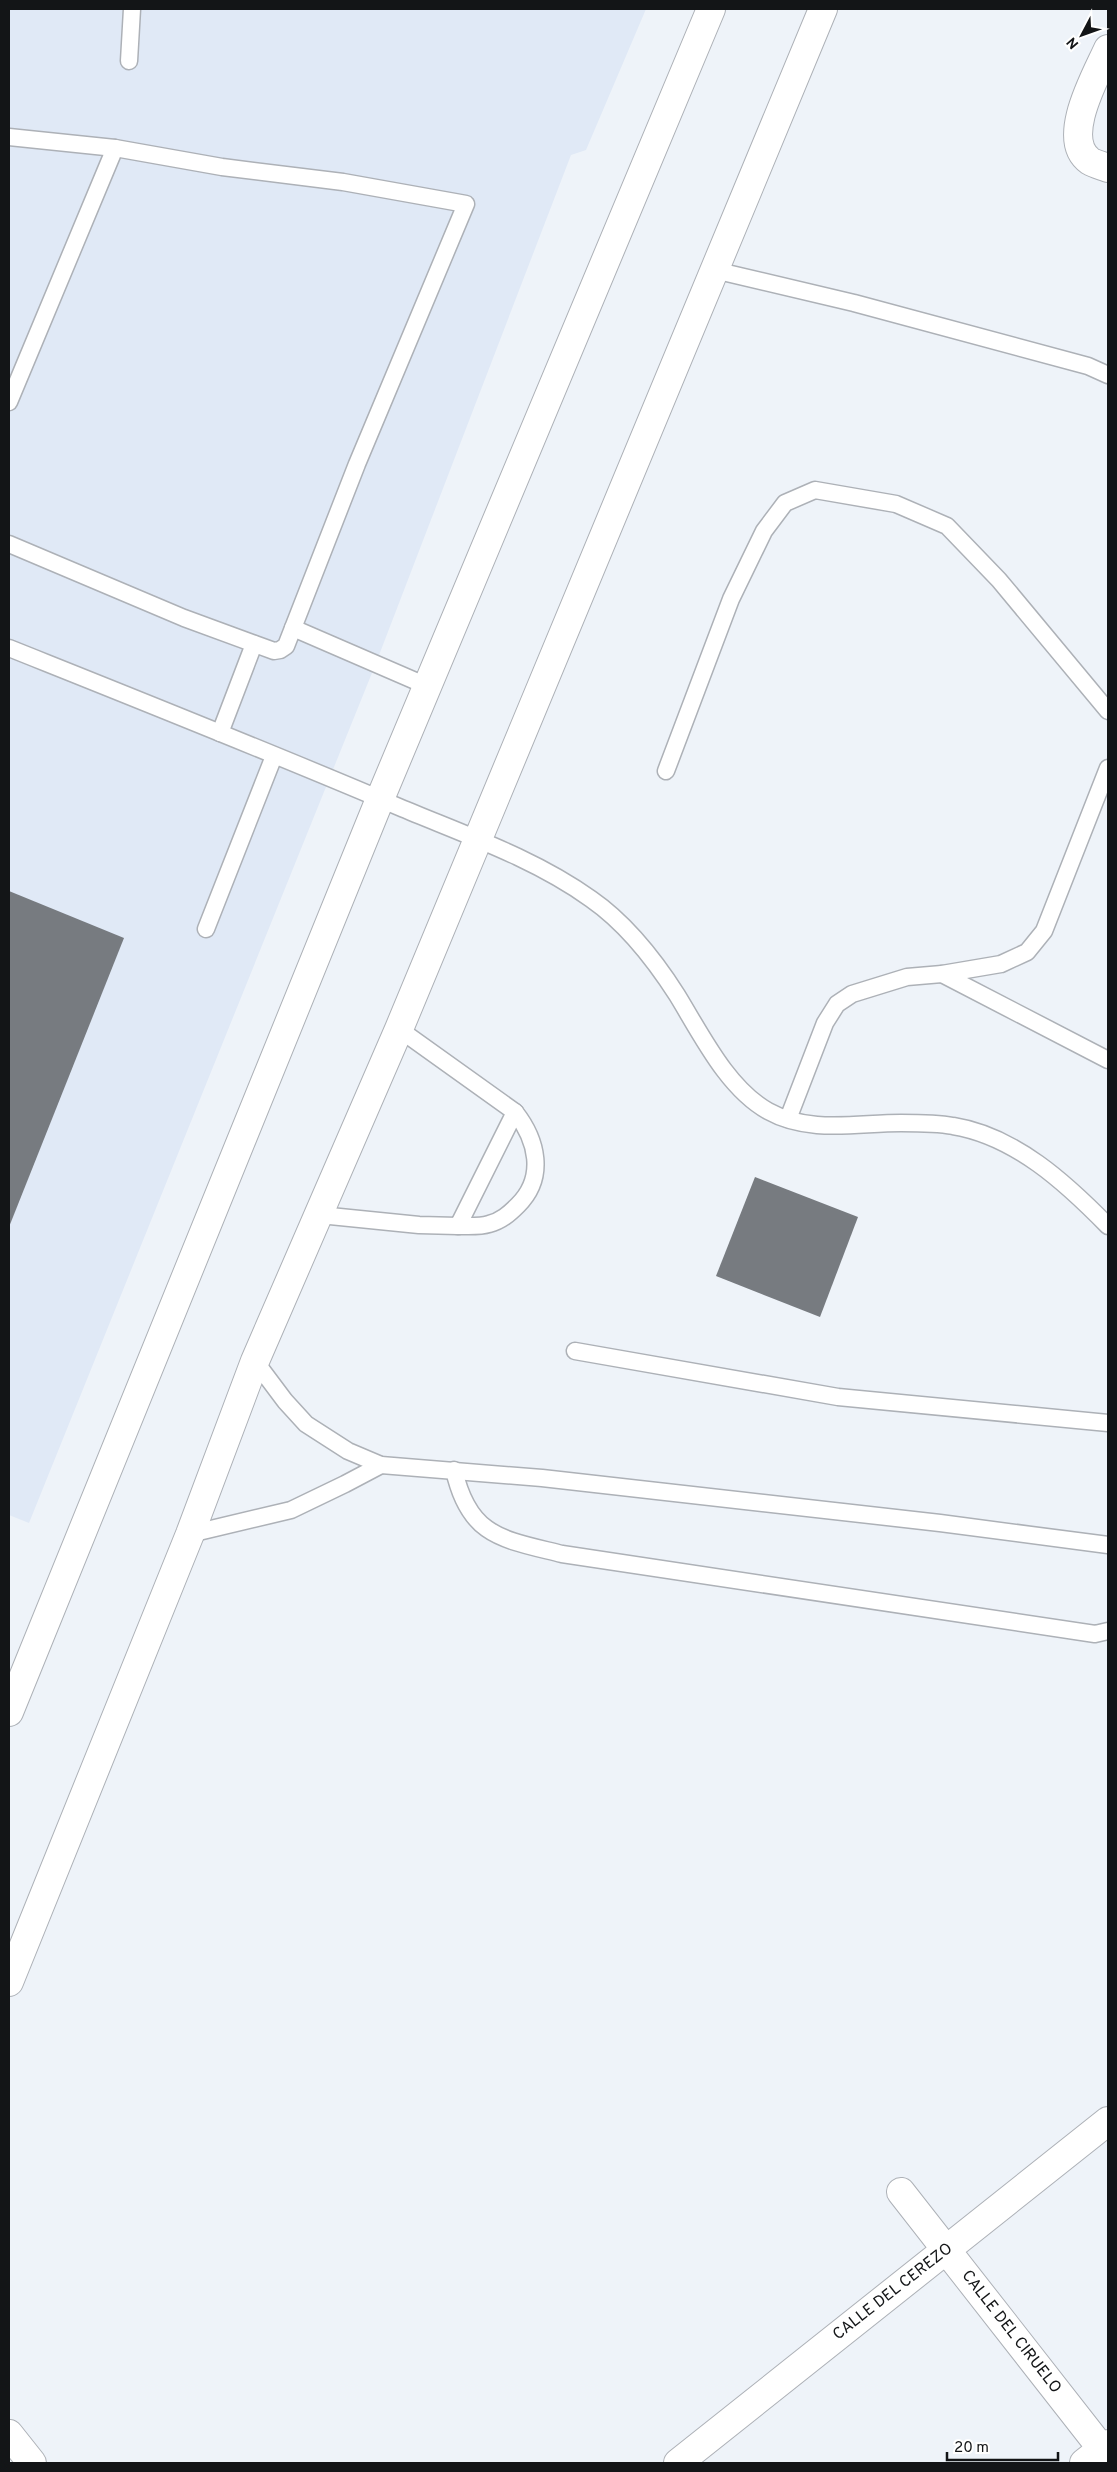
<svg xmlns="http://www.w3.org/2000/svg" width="1117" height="2472" font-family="Overpass,sans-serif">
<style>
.built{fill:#e0e9f6}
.building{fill:#777b80}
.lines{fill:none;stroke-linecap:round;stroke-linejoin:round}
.service-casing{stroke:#adb1b7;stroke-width:19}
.minor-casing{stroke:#adb1b7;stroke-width:30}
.primary-casing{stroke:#adb1b7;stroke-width:30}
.service{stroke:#fff;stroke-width:16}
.minor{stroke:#fff;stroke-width:28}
.primary{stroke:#fff;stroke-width:28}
.labels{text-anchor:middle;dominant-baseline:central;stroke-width:4;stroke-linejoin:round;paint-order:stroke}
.street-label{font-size:16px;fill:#131517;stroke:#fff}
</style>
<rect width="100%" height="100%" fill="#eef3f9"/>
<polygon class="built" points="9,9 646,9 586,150 571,155 376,663 29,1523 9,1515"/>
<g class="building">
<polygon points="9,891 124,938 9,1227"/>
<polygon points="755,1177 858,1217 820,1317 716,1276"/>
</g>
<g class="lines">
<defs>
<g id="service">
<polyline points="129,61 132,9"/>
<polyline points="9,137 115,148 222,167 343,182 466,204 357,464 286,646 280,650 274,651 184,618 9,544"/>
<polyline points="714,270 854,303 1088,366 1108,375"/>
<polyline points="9,402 115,148"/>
<polyline points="293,628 427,686"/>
<path d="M9 648C139 700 270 752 399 807 463 834 534 858 591 899 627 924 654 959 677 995 701 1034 727 1088 768 1111 809 1134 857 1123 901 1123 918 1123 937 1123 953 1126 1015 1136 1066 1183 1108 1226"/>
<polyline points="220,733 254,644"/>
<polyline points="666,771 731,599 764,531 785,503 815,490 896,504 947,526 999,580 1108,711"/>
<polyline points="206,929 274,756"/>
<polyline points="942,974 1108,1060"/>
<polyline points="788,1119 825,1023 837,1004 852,994 907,977 942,974 1001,964 1027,952 1044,931 1108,768"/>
<polyline points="320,1215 419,1225 458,1226 515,1112 399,1029"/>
<path d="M458 1226C468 1226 480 1227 489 1224 501 1221 509 1214 518 1205 546 1177 537 1140 515 1112"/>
<polyline points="575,1351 838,1397 1108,1423"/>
<polyline points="255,1361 285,1401 306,1424 348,1451 381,1465 542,1478 940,1523 1108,1545"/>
<path d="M454 1470C469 1537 502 1539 562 1554L1095 1634 1108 1631"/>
<polyline points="190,1534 291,1510 345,1484 381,1465"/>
</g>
<g id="minor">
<path d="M1108 49C1097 74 1059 139 1090 161 1095 164 1103 166 1108 168"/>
<polyline points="901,2192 1102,2449"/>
<polyline points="9,2434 32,2463"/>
<polyline points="678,2463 1108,2121"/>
<polyline points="1084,2463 1108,2444"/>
</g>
<g id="primary">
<polyline points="9,1712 380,799 711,9"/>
<polyline points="9,1982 190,1534 255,1361 399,1029 823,9"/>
</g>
</defs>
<use href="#service" class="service-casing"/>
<use href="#minor" class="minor-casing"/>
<use href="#primary" class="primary-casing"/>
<use href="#service" class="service"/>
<use href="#minor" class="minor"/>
<use href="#primary" class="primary"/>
</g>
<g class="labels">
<g class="street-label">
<text transform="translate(893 2292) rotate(-38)">CALLE DEL CEREZO</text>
<text transform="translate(1011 2332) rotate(52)">CALLE DEL CIRUELO</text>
</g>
</g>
<rect width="1117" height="2472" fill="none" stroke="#131517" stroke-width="20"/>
<g transform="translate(1082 35) rotate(229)" stroke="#ffffff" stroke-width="4" paint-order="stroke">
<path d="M0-4L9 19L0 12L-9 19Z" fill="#131517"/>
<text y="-8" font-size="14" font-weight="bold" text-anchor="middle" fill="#131517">N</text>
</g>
<path d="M947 2452v8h111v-8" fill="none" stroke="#131517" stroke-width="2.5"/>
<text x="954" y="2452" font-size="15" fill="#131517" stroke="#ffffff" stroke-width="4" paint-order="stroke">20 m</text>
</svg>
